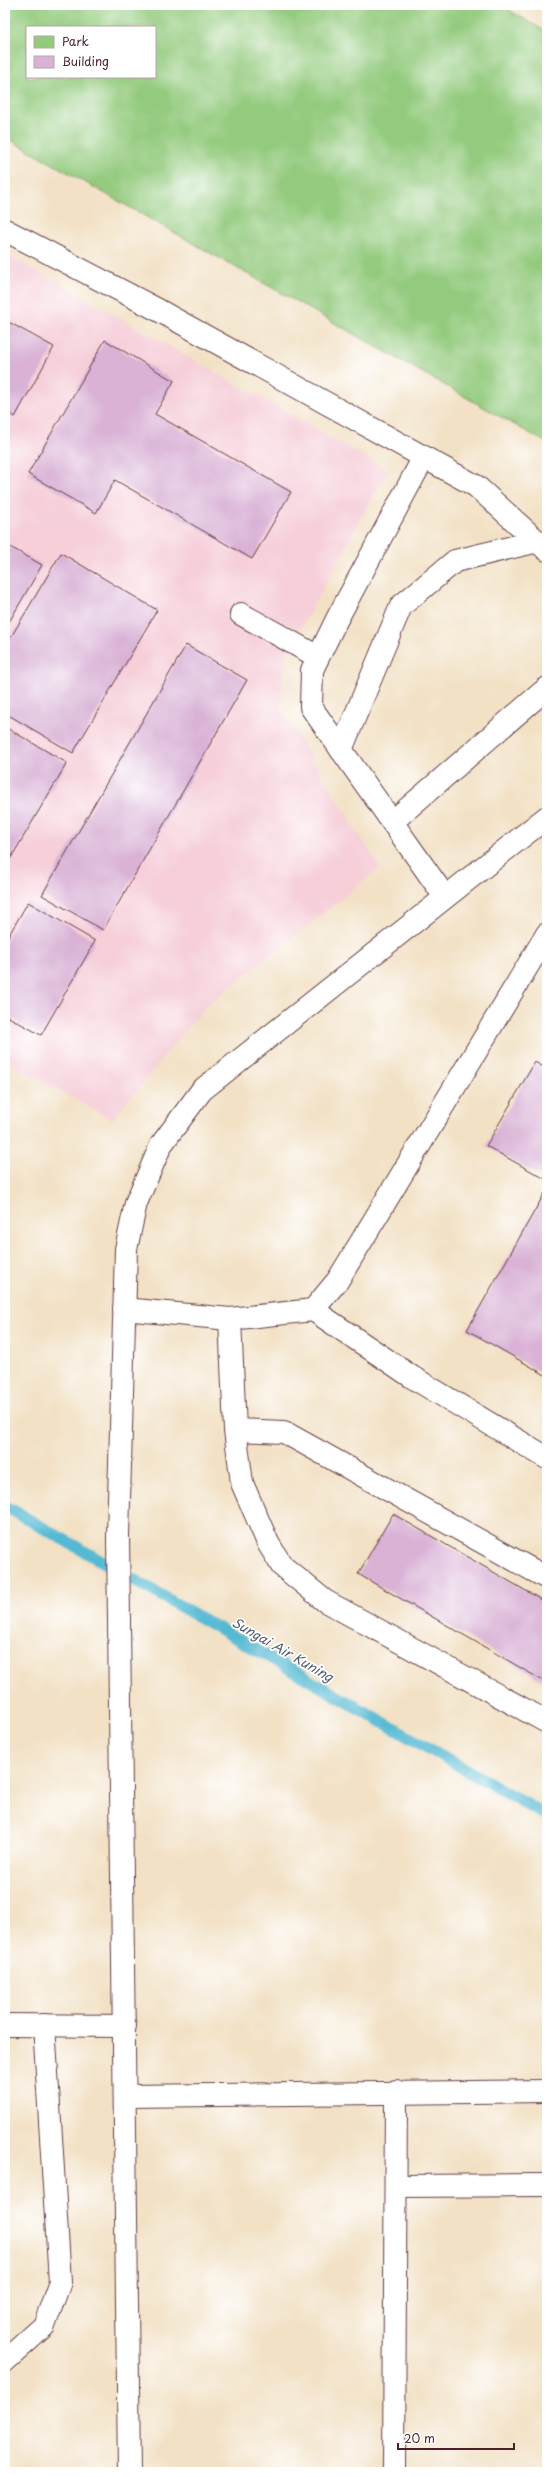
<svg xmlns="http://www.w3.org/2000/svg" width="552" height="2477" font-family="'Playpen Sans',sans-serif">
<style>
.built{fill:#f6cfd9}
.green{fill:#93ca7d;stroke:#6e7454;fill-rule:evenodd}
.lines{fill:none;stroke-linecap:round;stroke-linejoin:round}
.stream{stroke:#55b9d3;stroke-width:12}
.building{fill:#d9b2d6}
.service-casing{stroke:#633c42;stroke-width:24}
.service{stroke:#fff;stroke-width:22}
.labels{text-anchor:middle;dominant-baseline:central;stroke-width:3.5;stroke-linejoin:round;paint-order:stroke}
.water-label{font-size:13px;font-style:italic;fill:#4e5d6e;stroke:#fff}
</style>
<rect width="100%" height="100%" fill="#fff"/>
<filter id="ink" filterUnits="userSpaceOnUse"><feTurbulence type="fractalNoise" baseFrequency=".025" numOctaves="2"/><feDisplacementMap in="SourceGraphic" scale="8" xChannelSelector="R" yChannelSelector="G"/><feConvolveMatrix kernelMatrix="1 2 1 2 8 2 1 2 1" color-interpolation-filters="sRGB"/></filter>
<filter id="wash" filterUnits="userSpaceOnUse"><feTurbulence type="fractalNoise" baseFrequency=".012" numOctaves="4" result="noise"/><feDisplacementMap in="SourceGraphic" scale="16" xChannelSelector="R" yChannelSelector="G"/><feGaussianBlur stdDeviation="0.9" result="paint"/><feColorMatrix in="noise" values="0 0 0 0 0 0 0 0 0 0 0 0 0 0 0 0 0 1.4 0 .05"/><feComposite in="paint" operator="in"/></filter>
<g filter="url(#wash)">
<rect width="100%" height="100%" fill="#f2e1c5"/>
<polygon class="built" points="5,253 388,470 286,655 280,707 380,868 205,1007 112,1120 5,1061"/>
<path class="green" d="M5 5H500L547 32V443L5 137ZM27 27H155V77H27Z"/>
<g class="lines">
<polyline class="stream" points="5,1506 547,1816"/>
</g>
<g id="blocks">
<g class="building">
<polygon points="5,320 54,347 15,417 5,411"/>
<polygon points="105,340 174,381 155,414 291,492 252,559 115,480 96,513 28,474"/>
<polygon points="5,544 42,565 5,629"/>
<polygon points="61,553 157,610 73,753 5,713 5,647"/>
<polygon points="186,645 247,680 103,930 42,895"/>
<polygon points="5,727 67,763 5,868"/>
<polygon points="28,902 95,941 41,1035 5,1015 5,942"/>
<polygon points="535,1062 547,1069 547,1180 486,1146"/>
<polygon points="547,1189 547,1376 467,1330"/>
<polygon points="393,1514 547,1603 547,1683 358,1574"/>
</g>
</g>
</g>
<g filter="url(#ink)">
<use href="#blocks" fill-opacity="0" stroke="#633c42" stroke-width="1"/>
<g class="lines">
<defs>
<g id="service">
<polyline points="5,230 158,310 476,486 547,550"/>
<polyline points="424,457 337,619 312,670 311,707 445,897"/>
<polyline points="241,614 318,657"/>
<polyline points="341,750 401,606 455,561 538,541"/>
<polyline points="392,822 547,688"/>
<polyline points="124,1309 230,1319 313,1310 338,1280 547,934"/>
<polyline points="313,1310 412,1377 547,1458"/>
<polyline points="230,1319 235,1430 242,1483 268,1543 282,1566 325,1601 547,1722"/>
<polyline points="235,1430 284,1432 547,1578"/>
<polyline points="5,2025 125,2026"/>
<polyline points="126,2096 547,2091"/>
<polyline points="396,2186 547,2185"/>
<polyline points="5,2361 44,2326 60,2282 44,2025"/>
<polyline points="129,2472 118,1536 126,1249 136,1203 161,1145 202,1090 547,817"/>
<polyline points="394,2472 396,2091"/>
</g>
</defs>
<use href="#service" class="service-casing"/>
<use href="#service" class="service"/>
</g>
</g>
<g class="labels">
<g class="water-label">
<text transform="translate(283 1649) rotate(30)">Sungai Air Kuning</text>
</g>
</g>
<rect width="552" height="2477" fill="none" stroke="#fff" stroke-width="20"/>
<rect x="26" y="26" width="130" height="52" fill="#ffffff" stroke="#b7a5aa"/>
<rect x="34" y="36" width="20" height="12" fill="#93ca7d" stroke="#b7a5aa"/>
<text x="62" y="46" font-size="12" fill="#4a1f2b">Park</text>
<rect x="34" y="56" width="20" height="12" fill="#d9b2d6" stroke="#b7a5aa"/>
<text x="62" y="66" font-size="12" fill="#4a1f2b">Building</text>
<path d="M398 2443v6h116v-6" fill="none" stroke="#4a1f2b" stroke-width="2"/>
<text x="404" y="2443" font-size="12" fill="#4a1f2b" stroke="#ffffff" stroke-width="3" paint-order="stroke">20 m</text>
</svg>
